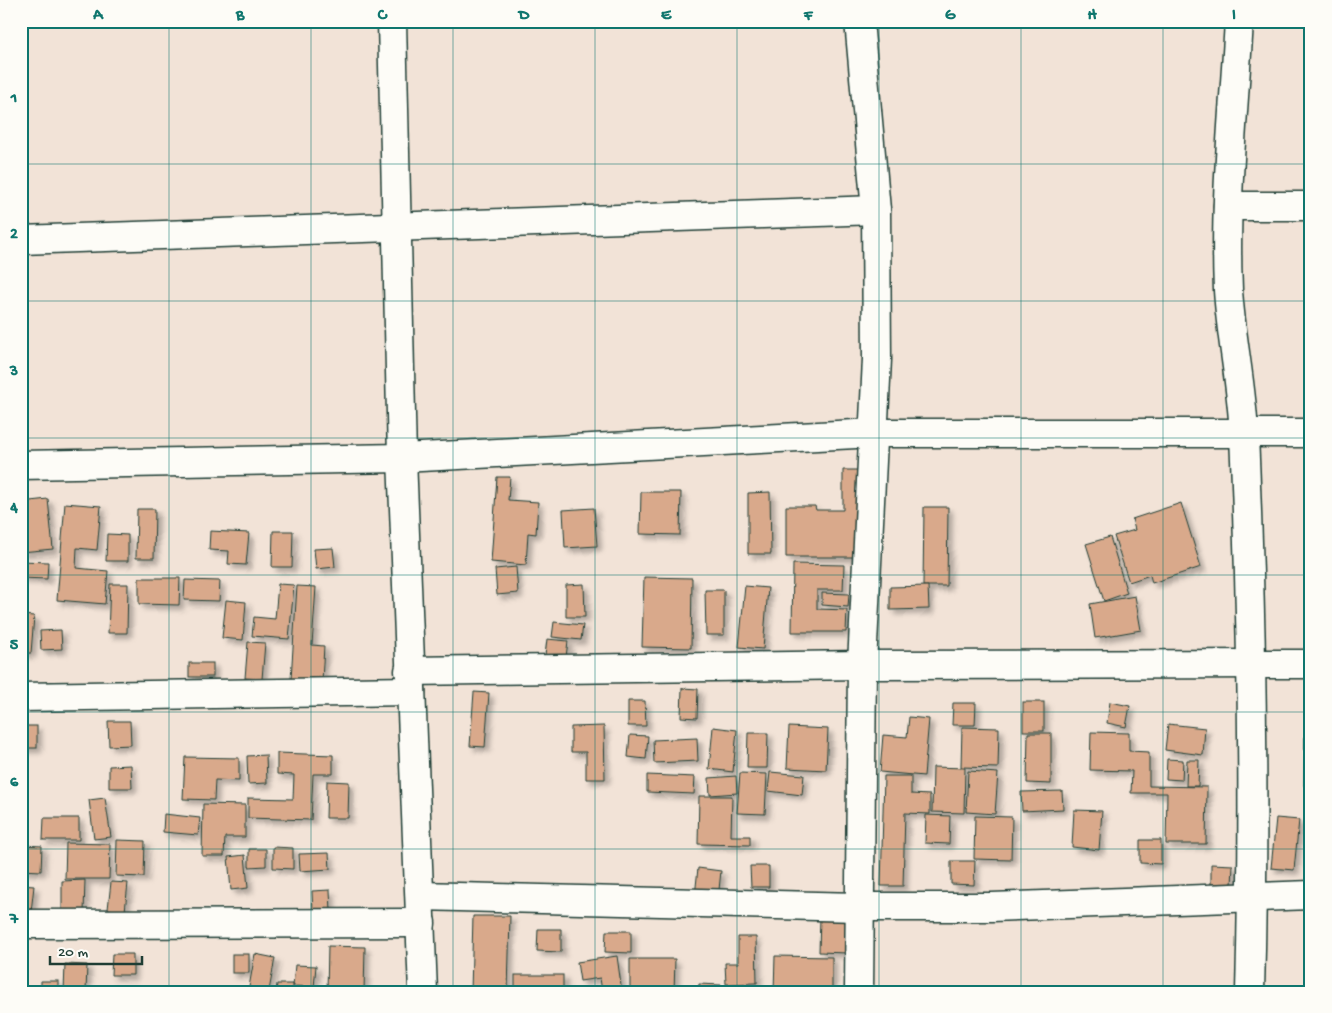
<svg xmlns="http://www.w3.org/2000/svg" width="1332" height="1013" font-family="'Gochi Hand',sans-serif">
<style>
.building{fill:#d9a98b;stroke:#1f3d34;filter:url(#shadow)}
.lines{fill:none;stroke-linecap:round;stroke-linejoin:round}
.minor-casing{stroke:#1f3d34;stroke-width:31}
.minor{stroke:#fdfcf7;stroke-width:28}
.grid{fill:none;stroke:#0f766e;stroke-width:1;stroke-opacity:0.55}
.neatline{fill:none;stroke:#0f766e;stroke-width:2}
.grid-label{font-size:16px;text-anchor:middle;font-weight:bold;fill:#0f766e}
</style>
<defs>
<filter id="shadow"><feDropShadow dx="4.5" dy="4.5" stdDeviation="2.5" flood-color="#0004"/></filter>
</defs>
<rect width="100%" height="100%" fill="#f2e3d7"/>
<filter id="ink" filterUnits="userSpaceOnUse"><feTurbulence type="fractalNoise" baseFrequency=".02" numOctaves="2"/><feDisplacementMap in="SourceGraphic" scale="10" xChannelSelector="R" yChannelSelector="G"/><feConvolveMatrix kernelMatrix="1 2 1 2 8 2 1 2 1" color-interpolation-filters="sRGB"/></filter>
<g filter="url(#ink)">
<g class="building">
<polygon points="843,470 860,470 861,557 786,557 786,506 815,506 816,510 843,510"/>
<polygon points="497,477 510,477 508,500 538,502 536,534 528,533 526,565 491,562"/>
<polygon points="641,492 681,492 680,535 640,534"/>
<polygon points="770,492 771,554 748,554 748,493"/>
<polygon points="48,499 53,549 21,552 21,502"/>
<polygon points="65,503 101,506 97,550 77,548 76,568 108,571 105,604 57,600"/>
<polygon points="1181,503 1201,567 1152,583 1150,575 1129,582 1114,536 1135,530 1132,519"/>
<polygon points="924,507 948,507 947,586 923,586"/>
<polygon points="594,508 597,546 565,548 563,510"/>
<polygon points="137,509 155,509 154,558 136,558"/>
<polygon points="210,531 249,533 246,565 228,564 229,551 209,550"/>
<polygon points="273,531 293,531 292,567 272,567"/>
<polygon points="107,534 128,535 128,561 106,561"/>
<polygon points="1110,537 1127,593 1104,601 1086,544"/>
<polygon points="333,548 335,567 316,569 314,549"/>
<polygon points="21,561 48,562 47,579 21,578"/>
<polygon points="793,564 844,565 843,590 817,590 817,609 847,610 846,632 792,632"/>
<polygon points="516,567 518,593 497,595 495,569"/>
<polygon points="644,577 692,578 691,648 642,647"/>
<polygon points="139,578 180,578 179,605 139,604"/>
<polygon points="185,580 220,581 219,601 184,600"/>
<polygon points="110,584 128,584 127,633 108,633"/>
<polygon points="278,584 294,585 289,639 252,636 254,617 275,619"/>
<polygon points="584,584 585,617 566,617 566,585"/>
<polygon points="297,586 316,587 312,645 324,646 322,681 291,679"/>
<polygon points="745,586 768,588 763,649 739,647"/>
<polygon points="928,586 929,609 890,610 890,587"/>
<polygon points="705,590 724,590 724,635 706,635"/>
<polygon points="822,593 849,594 848,607 822,605"/>
<polygon points="1135,596 1141,630 1095,638 1090,604"/>
<polygon points="226,600 246,602 243,640 222,638"/>
<polygon points="21,615 34,616 31,653 21,653"/>
<polygon points="554,622 583,625 581,640 552,637"/>
<polygon points="61,630 62,649 41,650 40,631"/>
<polygon points="547,639 568,641 566,657 545,655"/>
<polygon points="248,642 265,643 262,679 245,678"/>
<rect x="189" y="663" width="24" height="14"/>
<polygon points="682,688 698,689 697,718 681,717"/>
<polygon points="474,692 489,693 485,747 470,746"/>
<polygon points="628,701 645,701 646,726 628,726"/>
<rect x="1023" y="702" width="21" height="29"/>
<polygon points="1110,702 1130,706 1126,727 1107,723"/>
<polygon points="953,703 976,703 975,725 952,725"/>
<polygon points="909,717 929,719 924,776 880,772 883,735 907,737"/>
<polygon points="108,721 130,721 131,745 109,746"/>
<polygon points="1305,722 1311,722 1311,786 1304,786"/>
<polygon points="1168,724 1205,728 1203,755 1165,750"/>
<rect x="21" y="726" width="16" height="22"/>
<polygon points="604,726 605,779 586,779 586,752 571,752 571,727"/>
<polygon points="713,727 737,730 733,772 709,769"/>
<polygon points="789,727 828,729 826,770 787,768"/>
<polygon points="962,727 999,728 998,768 961,767"/>
<polygon points="1091,732 1129,733 1129,751 1149,752 1149,786 1207,787 1206,844 1166,844 1167,793 1131,793 1132,771 1090,770"/>
<polygon points="748,733 768,733 767,768 747,768"/>
<polygon points="1028,733 1051,733 1051,784 1027,783"/>
<polygon points="630,735 648,736 646,759 628,757"/>
<polygon points="697,738 698,761 654,763 653,740"/>
<polygon points="277,753 333,755 333,774 313,774 311,820 248,818 248,798 293,799 294,775 277,774"/>
<polygon points="266,755 267,783 248,784 247,756"/>
<polygon points="185,757 239,758 239,781 215,780 214,800 183,799"/>
<polygon points="1167,759 1183,760 1182,780 1166,779"/>
<polygon points="1187,760 1199,760 1198,786 1186,786"/>
<polygon points="131,765 132,788 109,788 109,766"/>
<polygon points="933,767 965,768 964,813 932,812"/>
<polygon points="968,771 998,773 995,814 966,812"/>
<polygon points="770,772 804,775 802,795 768,791"/>
<polygon points="740,773 767,774 765,814 737,813"/>
<polygon points="647,775 695,777 694,794 647,792"/>
<polygon points="736,776 737,793 710,795 709,778"/>
<polygon points="884,776 911,776 911,794 930,795 930,814 905,813 903,886 881,886"/>
<polygon points="327,781 349,782 348,818 326,818"/>
<polygon points="1062,791 1063,809 1022,811 1021,792"/>
<polygon points="699,796 732,796 731,836 750,836 750,845 698,844"/>
<polygon points="105,798 111,837 94,839 89,800"/>
<polygon points="203,804 245,805 245,837 225,837 224,856 202,856"/>
<polygon points="1074,810 1102,811 1099,850 1072,847"/>
<polygon points="164,814 200,818 198,835 163,832"/>
<polygon points="926,815 950,816 949,844 925,843"/>
<polygon points="975,816 1012,817 1011,860 974,859"/>
<polygon points="44,818 79,818 79,840 43,840"/>
<polygon points="1276,818 1299,820 1294,870 1271,868"/>
<polygon points="117,840 145,841 144,877 116,876"/>
<polygon points="1140,840 1161,840 1161,864 1140,863"/>
<polygon points="66,843 110,844 109,879 65,879"/>
<polygon points="21,845 42,846 41,871 21,870"/>
<polygon points="273,847 293,848 293,869 273,868"/>
<polygon points="249,849 266,849 266,866 249,867"/>
<polygon points="329,853 330,869 300,871 299,854"/>
<polygon points="245,855 248,888 231,890 228,857"/>
<polygon points="951,861 975,861 974,885 951,884"/>
<polygon points="1211,864 1233,865 1232,885 1211,884"/>
<polygon points="750,866 769,866 769,887 751,887"/>
<polygon points="698,868 721,871 718,899 695,896"/>
<polygon points="85,880 84,912 62,912 62,881"/>
<polygon points="111,882 128,883 125,911 108,909"/>
<polygon points="21,885 34,886 31,912 21,911"/>
<polygon points="330,890 331,911 313,912 312,891"/>
<polygon points="473,916 510,916 508,992 471,992"/>
<polygon points="820,917 847,918 847,953 819,952"/>
<polygon points="538,929 561,929 561,952 537,951"/>
<polygon points="606,931 631,931 631,953 605,952"/>
<polygon points="738,937 756,937 757,983 726,984 725,963 738,963"/>
<polygon points="328,946 365,947 364,992 327,992"/>
<polygon points="112,954 133,954 133,975 111,975"/>
<rect x="232" y="954" width="17" height="19"/>
<polygon points="255,954 275,958 269,991 249,987"/>
<polygon points="617,956 622,992 602,992 600,978 580,981 577,962"/>
<polygon points="775,956 832,957 832,992 774,992"/>
<polygon points="630,959 675,959 674,992 630,992"/>
<polygon points="65,964 87,965 86,992 64,992"/>
<polygon points="295,965 316,966 314,987 293,986"/>
<rect x="515" y="975" width="48" height="17"/>
<rect x="41" y="981" width="17" height="11"/>
<polygon points="277,984 293,984 293,992 276,992"/>
<polygon points="699,984 721,985 720,992 698,992"/>
</g>
<g class="lines">
<defs>
<g id="minor">
<polyline points="392,21 402,458 423,992"/>
<polyline points="859,21 876,210 877,359 862,665 859,992"/>
<path d="M1239 21C1234 110 1224 201 1228 290 1231 338 1242 386 1244 435 1252 620 1255 806 1250 992"/>
<polyline points="1228,206 1311,206"/>
<polyline points="21,240 876,210"/>
<polyline points="21,465 402,458 875,433 1311,433"/>
<polyline points="409,671 862,665 1311,664"/>
<polyline points="21,697 411,691"/>
<polyline points="420,896 858,907 992,907 1311,895"/>
<polyline points="21,924 421,923"/>
</g>
</defs>
<use href="#minor" class="minor-casing"/>
<use href="#minor" class="minor"/>
</g>
</g>
<path class="grid" d="M169 21V992M311 21V992M453 21V992M595 21V992M737 21V992M879 21V992M1021 21V992M1163 21V992M21 164H1311M21 301H1311M21 438H1311M21 575H1311M21 712H1311M21 849H1311"/>
<rect width="1332" height="1013" fill="none" stroke="#fdfcf7" stroke-width="55"/>
<path d="M50 956v8h92v-8" fill="none" stroke="#1f3d34" stroke-width="2.5"/>
<text x="58" y="956" font-size="15" fill="#1f3d34" stroke="#fdfcf7" stroke-width="4" paint-order="stroke">20 m</text>
<rect x="28" y="28" width="1276" height="958" class="neatline"/>
<g class="grid-label">
<text x="98" y="19">A</text>
<text x="240" y="19">B</text>
<text x="382" y="19">C</text>
<text x="524" y="19">D</text>
<text x="666" y="19">E</text>
<text x="808" y="19">F</text>
<text x="950" y="19">G</text>
<text x="1092" y="19">H</text>
<text x="1234" y="19">I</text>
<text x="14" y="102">1</text>
<text x="14" y="238">2</text>
<text x="14" y="375">3</text>
<text x="14" y="512">4</text>
<text x="14" y="649">5</text>
<text x="14" y="786">6</text>
<text x="14" y="923">7</text>
</g>
</svg>
